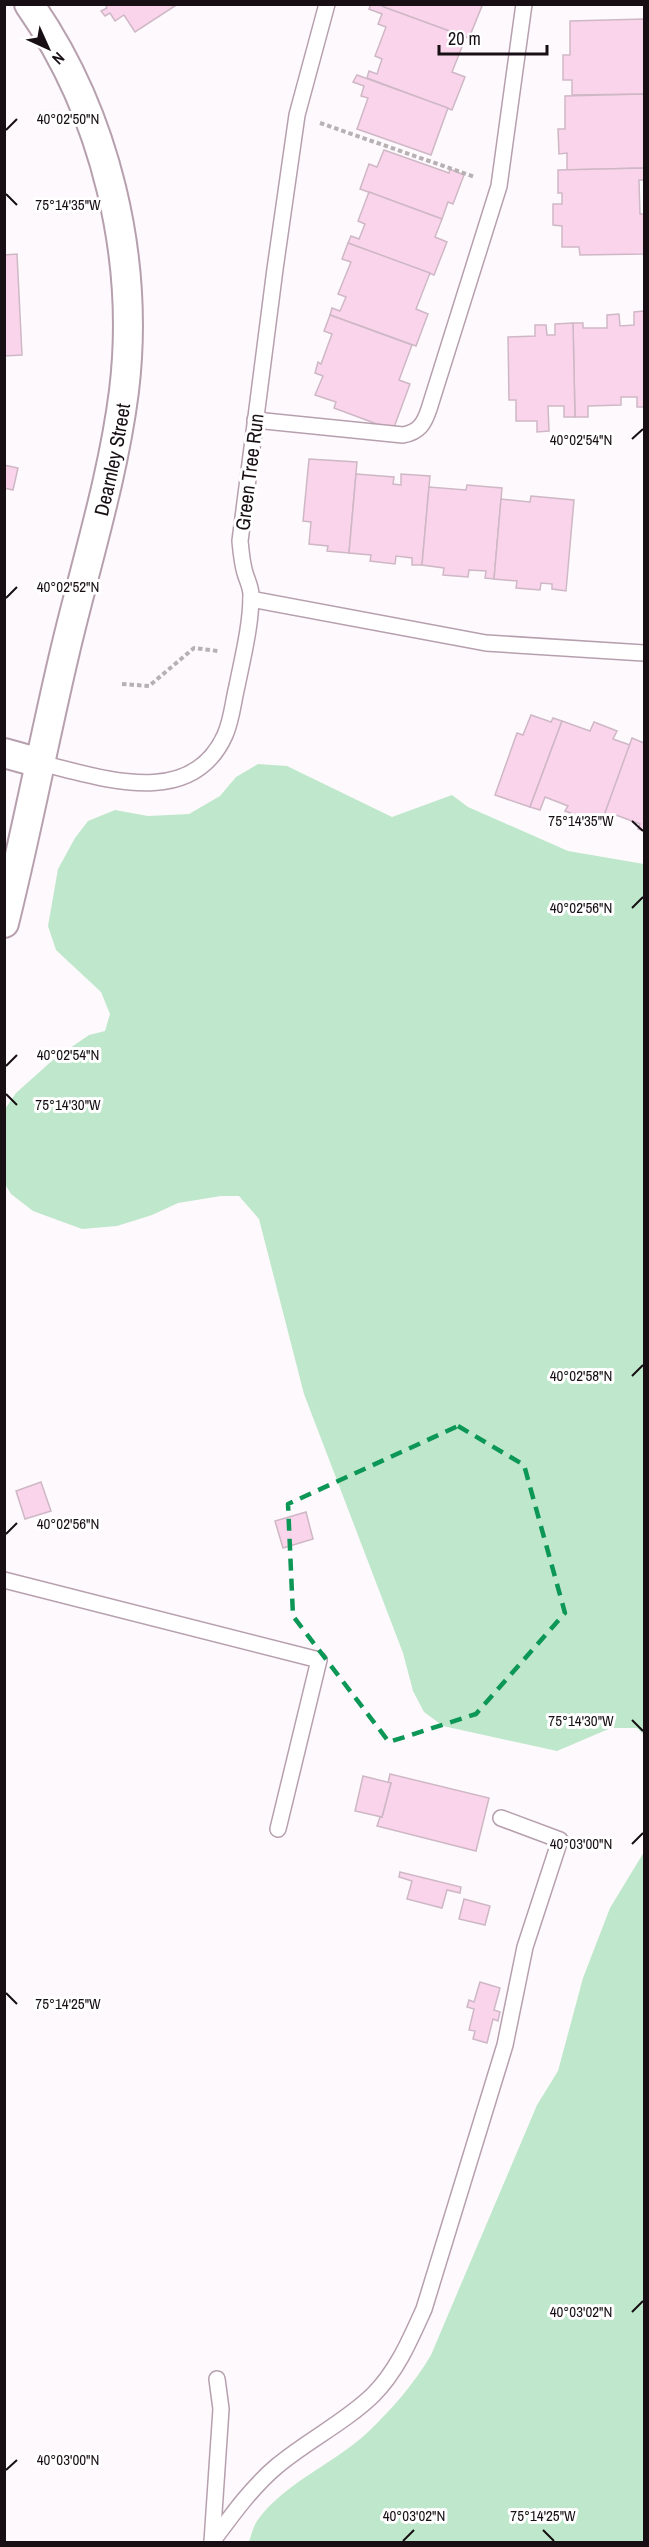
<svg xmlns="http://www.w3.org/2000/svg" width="649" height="2547" font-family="'Archivo Narrow',sans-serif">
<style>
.green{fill:#bfe7cb}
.building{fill:#f9d4eb;stroke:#cfb8c6;stroke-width:1.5}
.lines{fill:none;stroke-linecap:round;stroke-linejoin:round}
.service-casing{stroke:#b7a0ae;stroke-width:18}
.minor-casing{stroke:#b7a0ae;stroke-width:32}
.path{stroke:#b7b1b4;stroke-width:4;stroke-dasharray:4.5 3;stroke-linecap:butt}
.service{stroke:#fff;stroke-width:15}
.minor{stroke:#fff;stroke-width:28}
.marked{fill:none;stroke:#0c9757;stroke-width:4.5;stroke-dasharray:12 8;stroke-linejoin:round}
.ticks{fill:none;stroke:#170f14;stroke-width:2}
.labels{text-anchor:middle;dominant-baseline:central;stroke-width:6;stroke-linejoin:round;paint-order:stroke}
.street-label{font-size:20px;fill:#170f14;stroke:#fff}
.ticks-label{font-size:15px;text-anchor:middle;fill:#170f14;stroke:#fff;stroke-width:6;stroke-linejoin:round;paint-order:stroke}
</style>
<rect width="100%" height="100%" fill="#fef9fc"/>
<g class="green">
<polygon points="258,764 287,766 392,817 452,795 468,807 568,851 644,864 644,1735 637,1728 611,1728 557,1751 443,1726 424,1712 413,1691 403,1653 304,1394 259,1219 239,1196 221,1196 178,1203 152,1215 117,1226 82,1229 33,1211 11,1194 5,1184 5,1109 16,1093 54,1059 89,1035 105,1031 110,1014 101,992 56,950 48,926 58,869 75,838 88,821 115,810 148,816 189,814 220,796 236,777"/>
<path d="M644 1852V2542H249C251 2536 253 2527 257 2521 283 2484 333 2464 367 2433 392 2409 414 2384 431 2355L537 2105 558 2071 583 1978 610 1908Z"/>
</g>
<g class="building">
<polygon points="105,4 178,4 135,32 124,15 115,21 110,13 105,16 101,11 107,8"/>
<polygon points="371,4 377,4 466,37 452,72 465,77 452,110 367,78 369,71 377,74 382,59 375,56 386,27 378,24 382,14 369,9"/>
<polygon points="385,4 479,4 482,6 469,38 384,7"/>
<polygon points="644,19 644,94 572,95 572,80 563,80 563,55 570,55 570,21"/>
<polygon points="357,75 448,108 431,155 357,129 368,98 361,96 364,86 353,82"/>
<polygon points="644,94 644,168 567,170 567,153 559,154 558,129 565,129 565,96"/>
<polygon points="384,150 449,173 450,169 464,175 453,204 448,202 442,219 360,189 369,164 377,167"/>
<polygon points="644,168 644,180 639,180 640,214 644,214 644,254 580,255 579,247 562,247 562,226 553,225 553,204 562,204 562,193 558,193 558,170"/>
<polygon points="369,192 442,219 435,237 447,242 434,275 348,243 351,236 359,239 365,224 358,221"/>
<polygon points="348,243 430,273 416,309 428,314 416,346 330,315 332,308 340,311 346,297 338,294 351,262 342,259"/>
<polygon points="17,254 22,355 4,356 4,255"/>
<polygon points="644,311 644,407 637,407 637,397 621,397 621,405 588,406 588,417 575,417 573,323 583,323 583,328 607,328 607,315 619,314 620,326 634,325 634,312"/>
<polygon points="330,315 412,345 399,380 410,384 393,430 334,408 336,402 315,395 323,376 315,373 318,362 321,364 332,334 324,331"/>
<polygon points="573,323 575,417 564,417 564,406 548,406 549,431 537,432 537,421 516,421 516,400 509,400 508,337 535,336 535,325 546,325 547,335 555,335 555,324"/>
<polygon points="309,459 357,462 349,553 327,551 328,546 309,544 311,522 303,521"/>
<polygon points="4,465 18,468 13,490 4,488"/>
<polygon points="356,474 394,477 393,484 401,485 401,474 430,476 422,565 412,565 412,558 396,556 395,564 370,561 371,555 349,553"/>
<polygon points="467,485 502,488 494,579 485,578 486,571 469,570 468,577 443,575 444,568 422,565 429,487 466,490"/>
<polygon points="531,496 574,500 566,591 552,589 552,584 541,583 540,590 516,588 517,581 494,579 501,499 530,502"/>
<polygon points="531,715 551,722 553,718 562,721 530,807 495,795 517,733 523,735"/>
<polygon points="562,721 590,731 594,722 617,731 613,739 630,745 601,824 565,811 568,806 545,797 540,810 530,807"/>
<polygon points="632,738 644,743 644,831 638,829 640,824 616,815 612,828 601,824"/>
<polygon points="41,1482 51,1511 25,1519 16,1491"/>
<polygon points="306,1512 313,1539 283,1548 275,1521"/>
<polygon points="390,1774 489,1798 476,1851 377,1826 380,1817 382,1817 391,1783 388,1783"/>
<polygon points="363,1776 391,1783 382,1817 355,1811"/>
<polygon points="400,1872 461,1887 460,1893 447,1890 442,1908 407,1899 412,1881 399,1877"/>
<polygon points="464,1899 490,1906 485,1925 459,1919"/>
<polygon points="480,1982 500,1988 494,2010 500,2012 498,2021 493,2019 487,2043 473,2039 475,2031 469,2030 474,2009 467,2007 469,2000 474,2002"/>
</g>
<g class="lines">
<defs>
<g id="service">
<path d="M255 420 403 435C419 432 424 424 429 409L499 186 524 4"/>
<polyline points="251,599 486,643 644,653"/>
<path d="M40 763C100 777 191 811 225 735 232 719 233 702 237 686 243 656 251 625 251 595 251 587 247 580 245 573 242 563 241 552 240 541L275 269 297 115 327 4"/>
<polyline points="4,1580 319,1660 278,1829"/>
<path d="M212 2542C232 2515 252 2487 277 2466 308 2440 344 2423 373 2395 397 2371 410 2340 424 2309L505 2045 525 1947 560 1840 501 1818"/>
<polyline points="212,2542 221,2409 217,2379"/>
</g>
<g id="minor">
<polyline points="4,753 40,763"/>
<path id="s1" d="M4 923C27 831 44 739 66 647 86 563 113 478 124 391 140 258 106 114 29 4"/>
</g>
</defs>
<use href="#service" class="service-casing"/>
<use href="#minor" class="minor-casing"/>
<g class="path">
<polyline points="320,123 475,177"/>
<polyline points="122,684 149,686 194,648 218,651"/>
</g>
<use href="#service" class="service"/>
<use href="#minor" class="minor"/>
</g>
<path class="marked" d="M458 1426 524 1465 565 1613 476 1714 389 1742 293 1616 288 1504Z"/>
<path class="ticks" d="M6 130 17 119M6 194 17 205M632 439 643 429M6 598 17 587M632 821 643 831M632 908 643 897M6 1066 17 1055M6 1094 17 1105M632 1376 643 1365M6 1534 17 1523M632 1720 643 1731M632 1844 643 1833M6 1993 17 2004M632 2312 643 2301M6 2470 17 2460M543 2530 554 2541M403 2541 414 2530"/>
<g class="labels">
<g class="street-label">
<text stroke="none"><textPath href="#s1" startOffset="476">Dearnley Street</textPath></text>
<text transform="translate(249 472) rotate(-83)">Green Tree Run</text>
</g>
</g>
<g class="ticks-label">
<text x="68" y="124">40°02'50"N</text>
<text x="68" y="210">75°14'35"W</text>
<text x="581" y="445">40°02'54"N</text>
<text x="68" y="592">40°02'52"N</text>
<text x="581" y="826">75°14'35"W</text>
<text x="581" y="913">40°02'56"N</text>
<text x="68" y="1060">40°02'54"N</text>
<text x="68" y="1110">75°14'30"W</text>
<text x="581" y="1381">40°02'58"N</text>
<text x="68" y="1529">40°02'56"N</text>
<text x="581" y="1726">75°14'30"W</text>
<text x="581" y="1849">40°03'00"N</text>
<text x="68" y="2009">75°14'25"W</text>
<text x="581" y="2317">40°03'02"N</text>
<text x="68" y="2465">40°03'00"N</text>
<text x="414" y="2521">40°03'02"N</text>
<text x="543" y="2521">75°14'25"W</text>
</g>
<rect width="649" height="2547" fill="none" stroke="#170f14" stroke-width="12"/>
<g transform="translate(48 48) rotate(135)" stroke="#ffffff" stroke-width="4.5" paint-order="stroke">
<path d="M0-4.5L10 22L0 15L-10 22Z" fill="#170f14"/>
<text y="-9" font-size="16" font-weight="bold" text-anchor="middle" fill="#170f14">N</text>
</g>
<path d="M439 45v9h108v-9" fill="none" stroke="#170f14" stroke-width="3"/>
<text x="448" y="45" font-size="18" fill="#170f14" stroke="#ffffff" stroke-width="4.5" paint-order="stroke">20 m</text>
</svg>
